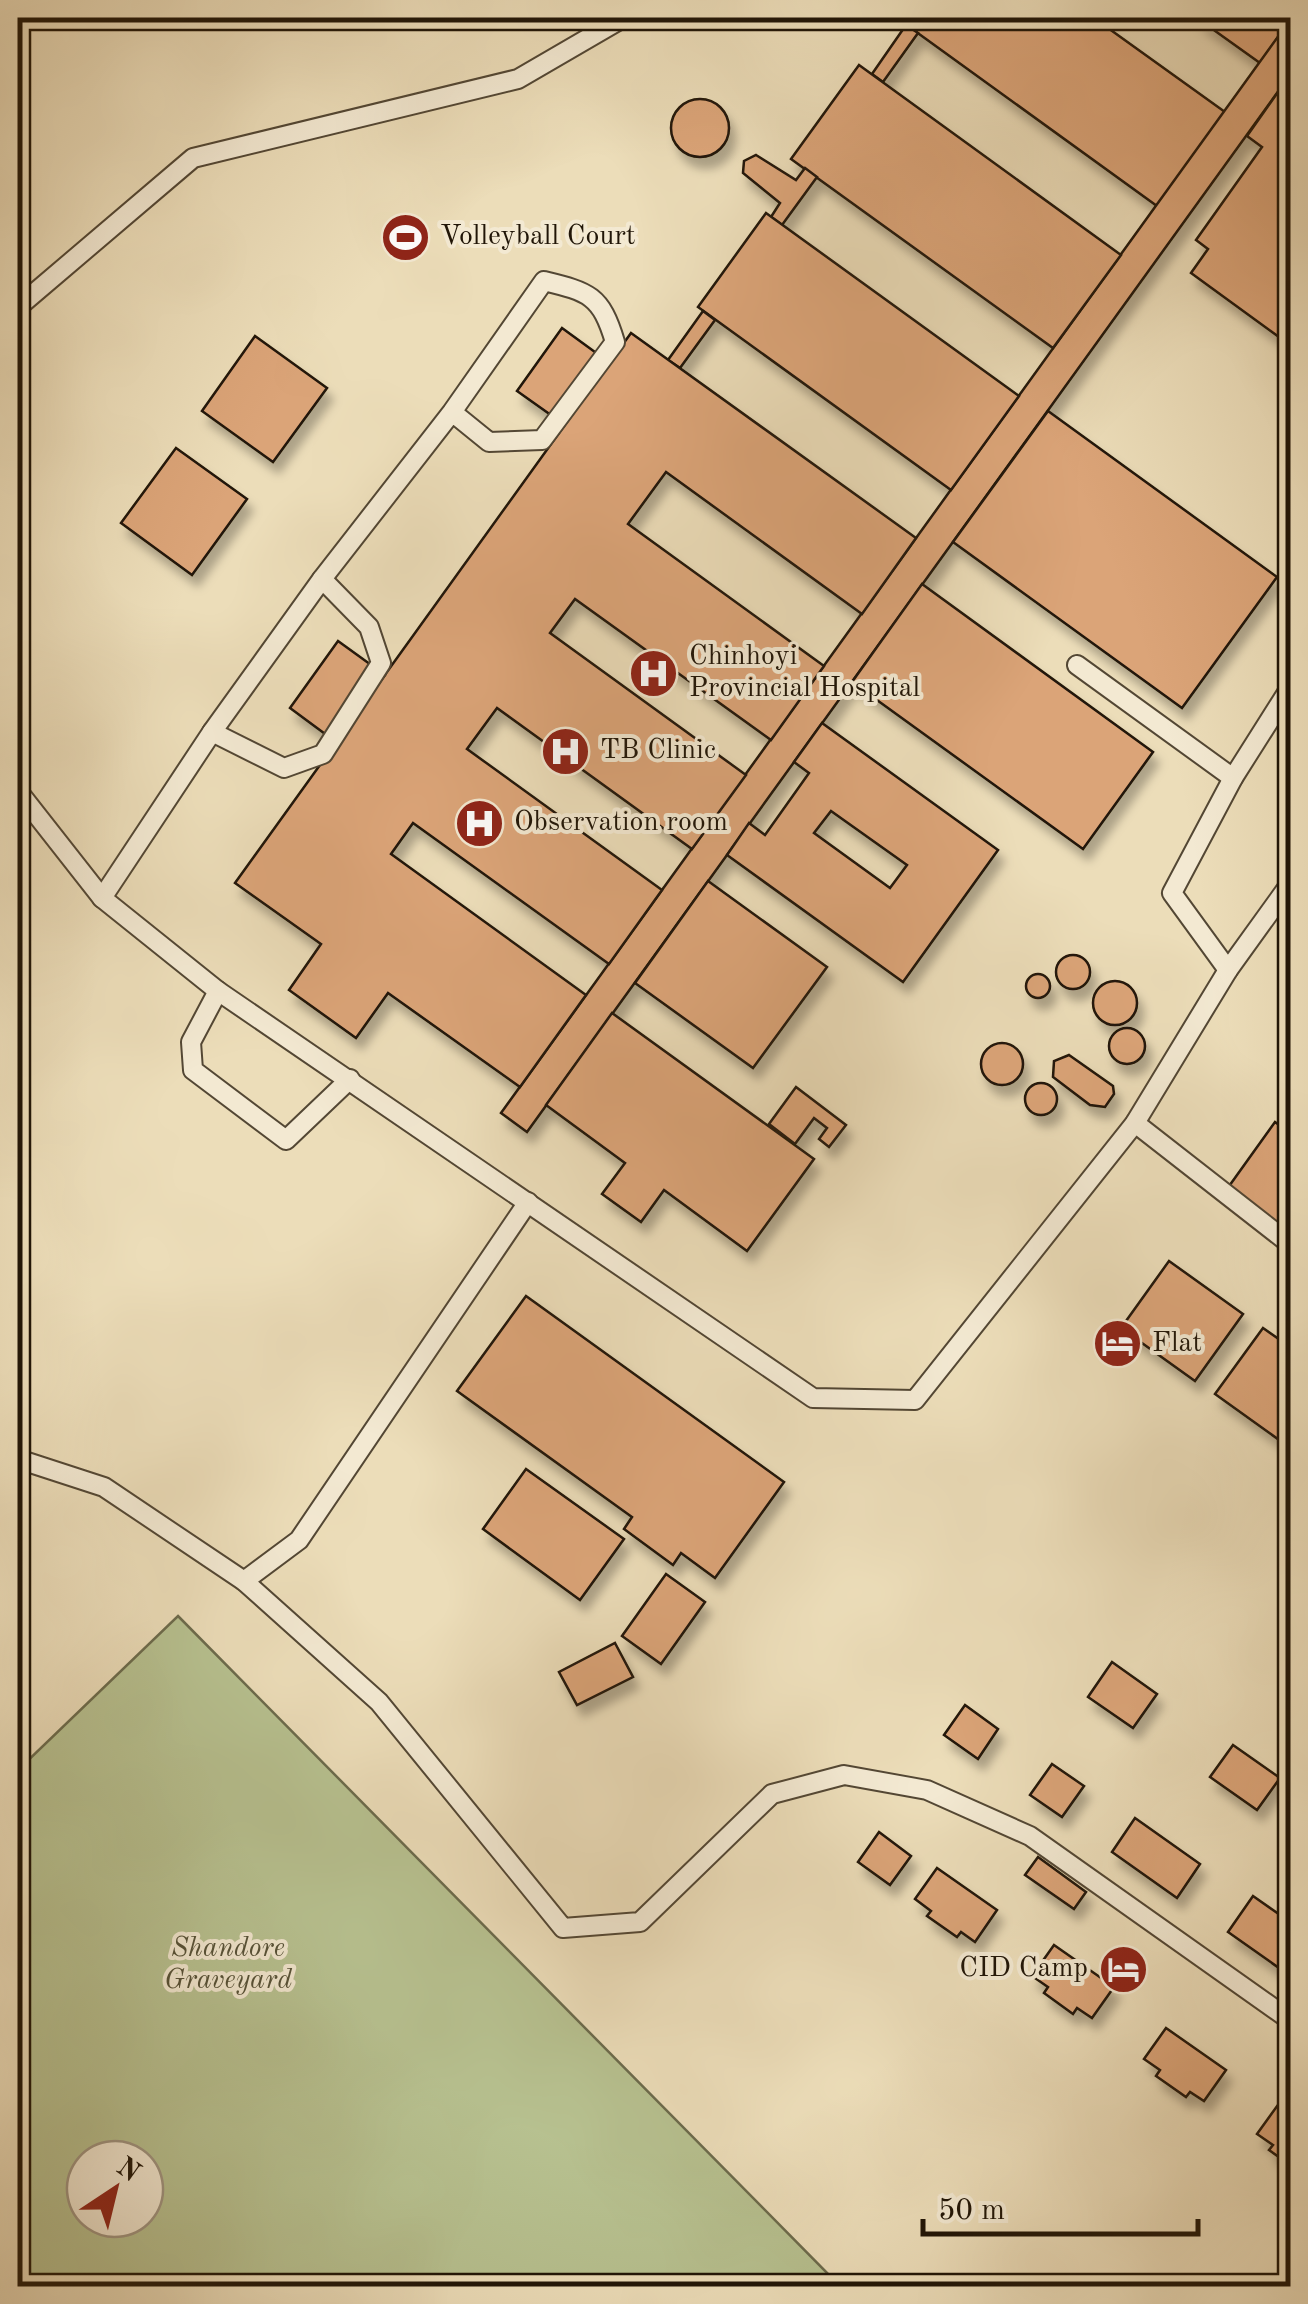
<svg xmlns="http://www.w3.org/2000/svg" width="1308" height="2304" font-family="'Old Standard TT',serif">
<style>
.green{fill:#b7c190;stroke:#6c6b4c;stroke-width:2.5;fill-rule:evenodd}
.building{fill:#dba478;stroke:#201507;stroke-width:2.5;fill-rule:evenodd;filter:url(#shadow)}
.lines{fill:none;stroke-linecap:round;stroke-linejoin:round}
.service-casing{stroke:#534734;stroke-width:22}
.service{stroke:#f3e9d2;stroke-width:18}
.labels{text-anchor:middle;dominant-baseline:central;stroke-width:8;stroke-linejoin:round;paint-order:stroke}
.poi-label{font-size:28px;fill:#201507;stroke:#f3e9d2;text-anchor:start}
.park-label{font-size:28px;font-style:italic;fill:#555137;stroke:#f3e9d2}
</style>
<defs>
<filter id="shadow"><feDropShadow dx="6" dy="11" stdDeviation="5" flood-color="#0004"/></filter>
</defs>
<rect width="100%" height="100%" fill="#ecddb9"/>
<filter id="stains"><feTurbulence type="fractalNoise" baseFrequency=".002" numOctaves="4"/><feColorMatrix values="0 0 0 0 .2 0 0 0 0 .09 0 0 0 0 .02 0 0 0 .5 -.17"/></filter>
<radialGradient id="worn" r=".72"><stop offset=".6" stop-color="#630" stop-opacity="0"/><stop offset="1" stop-color="#630" stop-opacity=".3"/></radialGradient>
<path class="green" d="M178 1616 840 2286H18V1770ZM85 2159H145V2219H85Z"/>
<g class="building">
<polygon points="897,18 1094,18 1225,112 1157,206"/>
<polygon points="1197,18 1290,18 1290,20 1260,63"/>
<polygon points="1290,20 1290,75 527,1132 501,1113"/>
<polygon points="906,25 918,33 883,82 872,74"/>
<polygon points="859,65 1121,255 1053,348 791,159"/>
<polygon points="1290,75 1290,345 1191,273 1208,249 1196,240 1262,147 1247,136"/>
<circle cx="700" cy="128" r="29"/>
<polygon points="756,155 796,180 805,168 817,177 782,225 771,217 780,203 743,173 744,161"/>
<polygon points="766,213 1019,396 951,490 698,307"/>
<polygon points="703,311 715,320 680,368 668,360"/>
<polygon points="562,328 610,363 565,425 517,391"/>
<polygon points="631,333 916,538 862,614 666,472 628,524 824,666 771,740 575,599 550,633 746,775 692,849 497,708 467,749 662,890 609,964 413,823 391,854 586,995 520,1087 388,993 356,1038 289,990 321,944 235,883"/>
<polygon points="255,336 327,388 273,462 202,411"/>
<polygon points="1048,411 1277,577 1182,708 953,542"/>
<polygon points="176,448 247,499 192,575 121,523"/>
<polygon points="1290,570 1290,595 1279,586"/>
<polygon points="922,584 1153,752 1083,849 852,682"/>
<polygon points="338,641 385,675 336,742 290,708"/>
<path d="M822 723 998 850 903 982 727 855 749 823 765 835 809 773 794 762ZM831 811 907 865 890 888 814 833Z"/>
<polygon points="708,881 827,967 753,1068 635,983"/>
<circle cx="1073" cy="972" r="17"/>
<circle cx="1038" cy="986" r="12"/>
<circle cx="1115" cy="1003" r="22"/>
<polygon points="612,1013 814,1159 747,1251 664,1190 641,1222 602,1194 625,1163 546,1105"/>
<circle cx="1127" cy="1046" r="18"/>
<circle cx="1002" cy="1064" r="21"/>
<polygon points="1069,1055 1113,1086 1114,1094 1105,1107 1090,1105 1053,1077 1054,1061"/>
<circle cx="1041" cy="1099" r="16"/>
<polygon points="796,1087 846,1125 829,1147 819,1139 827,1128 814,1118 795,1144 769,1124"/>
<polygon points="1275,1122 1290,1133 1290,1235 1227,1189"/>
<polygon points="1169,1261 1243,1314 1195,1381 1121,1328"/>
<polygon points="526,1296 784,1482 715,1578 681,1553 673,1565 624,1529 632,1517 457,1391"/>
<polygon points="1263,1328 1290,1347 1289,1447 1215,1394"/>
<polygon points="526,1469 624,1539 580,1600 483,1529"/>
<polygon points="666,1574 705,1602 661,1664 622,1636"/>
<polygon points="615,1643 633,1677 577,1705 559,1672"/>
<polygon points="1112,1662 1157,1694 1133,1728 1088,1697"/>
<polygon points="965,1705 998,1729 978,1759 944,1735"/>
<polygon points="1233,1745 1280,1778 1257,1810 1210,1777"/>
<polygon points="1052,1764 1084,1786 1062,1817 1030,1795"/>
<polygon points="1135,1818 1200,1864 1177,1898 1112,1852"/>
<polygon points="879,1832 911,1856 890,1885 858,1862"/>
<polygon points="1038,1857 1086,1892 1074,1909 1025,1875"/>
<polygon points="937,1868 997,1910 975,1942 961,1932 957,1937 927,1916 931,1911 915,1899"/>
<polygon points="1253,1896 1290,1922 1289,1975 1228,1932"/>
<polygon points="1054,1945 1114,1987 1092,2018 1077,2008 1073,2014 1044,1993 1048,1987 1032,1976"/>
<polygon points="1166,2028 1226,2070 1204,2101 1190,2092 1186,2097 1156,2076 1160,2070 1144,2059"/>
<polygon points="1280,2102 1290,2110 1290,2165 1269,2150 1273,2145 1257,2134"/>
</g>
<g class="lines">
<defs>
<g id="service">
<polyline points="18,307 193,158 518,79 623,18"/>
<polyline points="1077,665 1233,778"/>
<polyline points="212,732 284,768 323,754 381,663 369,627 322,579"/>
<polyline points="18,791 102,898 218,991 813,1398 915,1400 1135,1123 1228,970 1290,884"/>
<path d="M102 898 212 732 322 579 452 412 544 281C589 292 601 295 615 342L542 440 489 442 452 412"/>
<polyline points="1228,970 1172,893 1233,778 1290,688"/>
<polyline points="218,991 191,1042 193,1070 286,1140 350,1079"/>
<polyline points="1135,1123 1290,1244"/>
<polyline points="18,1459 104,1487 244,1581 379,1702 563,1928 640,1922 772,1794 844,1775 927,1790 1030,1836 1290,2020"/>
<polyline points="244,1581 299,1540 528,1202"/>
</g>
</defs>
<use href="#service" class="service-casing"/>
<use href="#service" class="service"/>
</g>
<defs>
<symbol id="stadium-disc" viewBox="-11 -11 22 22"><circle r="9.5" fill="#8f2418" stroke="#f3e9d2"/><path d="M0-5a6.5 5 0 1 0 0 10a6.5 5 0 1 0 0-10ZM-3.5-1.8h7v3.6h-7Z" fill="#fff"/></symbol>
<symbol id="hospital-disc" viewBox="-11 -11 22 22"><circle r="9.5" fill="#8f2418" stroke="#f3e9d2"/><path d="M-5-5h3v3.5h4V-5h3V5h-3V1.5h-4V5h-3Z" fill="#fff"/></symbol>
<symbol id="hotel-disc" viewBox="-11 -11 22 22"><circle r="9.5" fill="#8f2418" stroke="#f3e9d2"/><path d="M-6-4.5h1.5V1H6V5H4.5V3h-9V5H-6ZM-4 0a1.8 1.8 0 1 1 3.6 0ZM.5 0V-2.5h3Q6-2.5 6 0Z" fill="#fff"/></symbol>
</defs>
<g fill-rule="evenodd">
<use href="#stadium-disc" x="378" y="210" width="55" height="55"/>
<use href="#hospital-disc" x="626" y="646" width="55" height="55"/>
<use href="#hospital-disc" x="538" y="724" width="55" height="55"/>
<use href="#hospital-disc" x="452" y="796" width="55" height="55"/>
<use href="#hotel-disc" x="1090" y="1316" width="55" height="55"/>
<use href="#hotel-disc" x="1096" y="1942" width="55" height="55"/>
</g>
<g class="labels">
<g class="poi-label">
<text x="440" y="237">Volleyball Court</text>
<text x="689" y="657">Chinhoyi<tspan x="689" dy="32">Provincial Hospital</tspan></text>
<text x="600" y="751">TB Clinic</text>
<text x="514" y="823">Observation room</text>
<text x="1152" y="1344">Flat</text>
<text x="1088" y="1969" text-anchor="end">CID Camp</text>
</g>
<g class="park-label">
<text x="228" y="1949">Shandore<tspan x="228" dy="32">Graveyard</tspan></text>
</g>
</g>
<rect width="1308" height="2304" fill="none" stroke="#ecddb9" stroke-width="60"/>
<rect x="20" y="20" width="1268" height="2264" fill="none" stroke="#201507" stroke-width="5"/>
<rect x="30" y="30" width="1248" height="2244" fill="none" stroke="#201507" stroke-width="2.5"/>
<g transform="translate(115 2189) rotate(35)"><circle r="48" fill="#f3e9d2" stroke="#9f9481" stroke-width="2.5"/>
<path d="M0-8L18 38L0 25L-18 38Z" fill="#8f2418"/>
<text y="-15" font-size="28" font-weight="bold" text-anchor="middle" fill="#201507">N</text>
</g>
<path d="M923 2219v15h275v-15" fill="none" stroke="#201507" stroke-width="5"/>
<text x="938" y="2219" font-size="30" fill="#201507" stroke="#f3e9d2" stroke-width="8" paint-order="stroke">50 m</text>
<rect width="100%" height="100%" filter="url(#stains)"/>
<rect width="100%" height="100%" fill="url(#worn)"/>
</svg>
